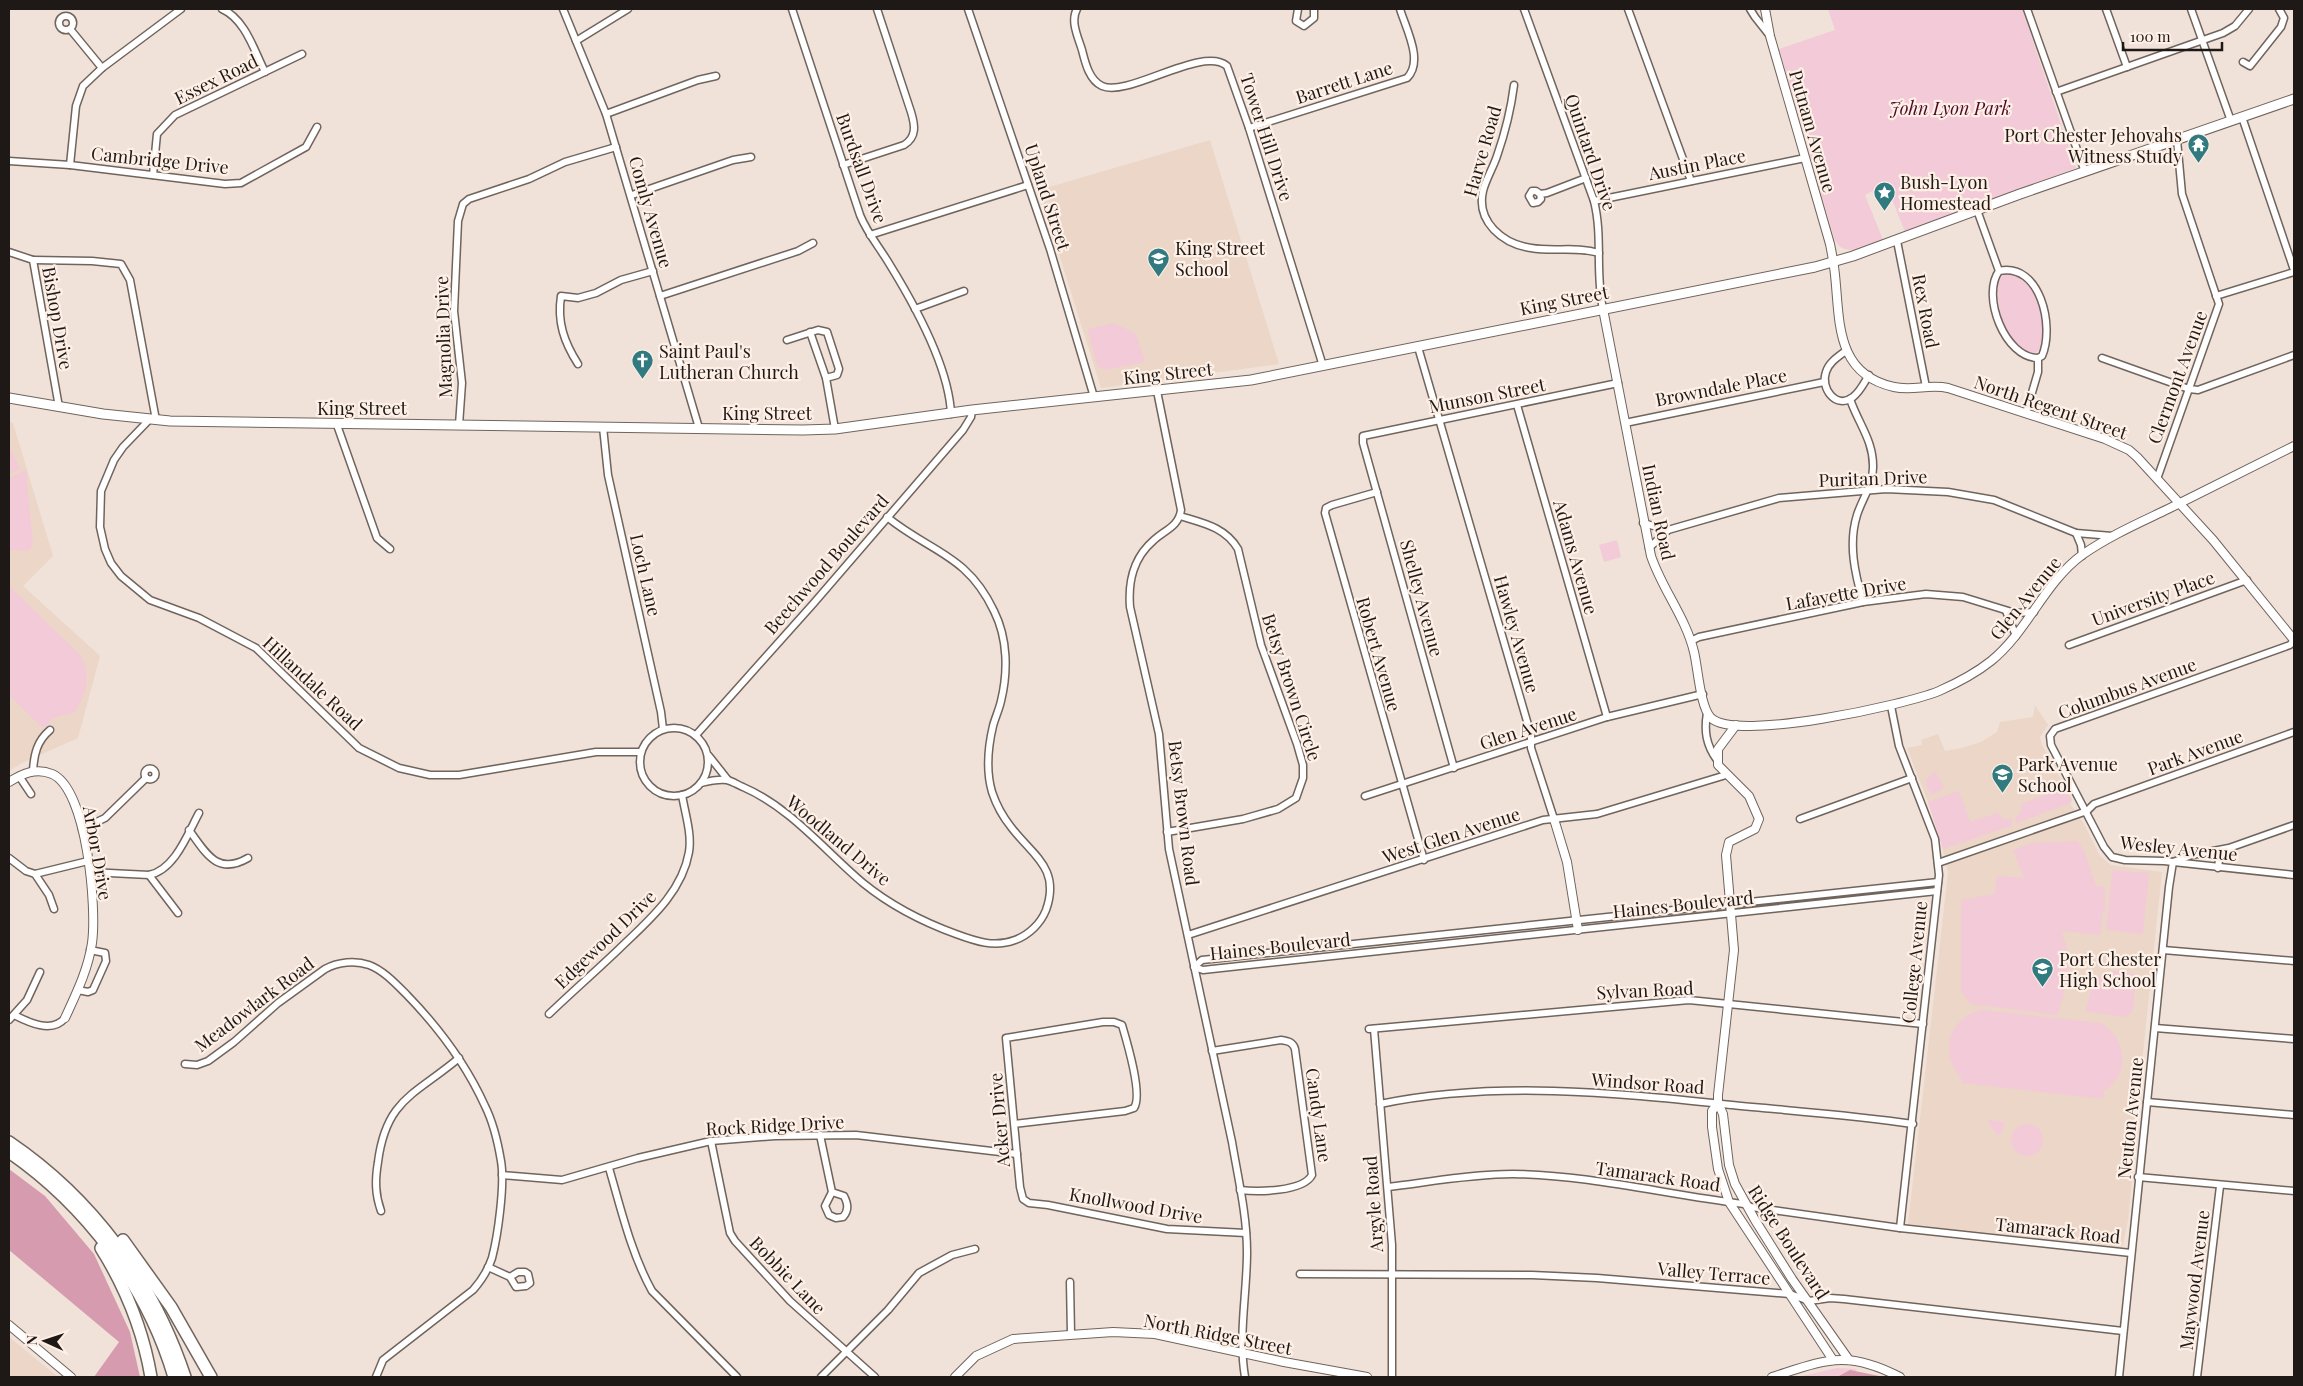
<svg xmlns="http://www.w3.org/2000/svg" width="2303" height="1386" font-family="'Playfair Display',serif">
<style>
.built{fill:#ebd6c8}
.green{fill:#f3cad7}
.forest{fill:#d69bae}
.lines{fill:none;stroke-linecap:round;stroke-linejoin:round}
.minor-casing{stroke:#70645c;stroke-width:9}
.tertiary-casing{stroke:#70645c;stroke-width:10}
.secondary-casing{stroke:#70645c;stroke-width:11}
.motorway-casing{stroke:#70645c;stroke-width:14}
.minor{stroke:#fff;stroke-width:6}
.tertiary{stroke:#fff;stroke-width:8}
.secondary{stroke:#fff;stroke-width:9}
.motorway{stroke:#fff;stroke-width:11}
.labels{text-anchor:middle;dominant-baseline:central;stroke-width:4.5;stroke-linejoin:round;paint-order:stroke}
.street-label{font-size:18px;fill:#1e1916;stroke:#fef0e6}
.park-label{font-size:18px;font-style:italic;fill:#4d0729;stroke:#fef0e6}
.poi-label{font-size:18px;fill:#1e1916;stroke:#fef0e6;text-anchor:start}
</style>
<rect width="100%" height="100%" fill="#f0e2d9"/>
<g class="built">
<polygon points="1210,140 1279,364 1101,388 1039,190"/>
<polygon points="9,421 13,423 53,556 23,586 100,656 78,738 22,763 9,771"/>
<polygon points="2035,705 2048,725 2040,737 2042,745 2072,799 2071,805 2084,824 2100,856 2111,865 2162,872 2131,1167 2132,1178 2128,1220 2123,1245 2120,1247 1908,1224 1948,873 1937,825 1907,748 1922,745 1921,740 1938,734 1945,751 1962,748 1981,742 1997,732 2000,722 2033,717"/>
<polygon points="9,1337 58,1377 9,1377"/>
</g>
<g class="green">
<path d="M1828 9H2022L2076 168 1905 232 1886 184 1865 195 1883 240C1867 246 1843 260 1834 238L1779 49 1835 30Z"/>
<path d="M2012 273C2018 275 2024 278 2029 283 2041 296 2054 346 2033 354 2003 349 1997 306 1997 281L2005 274Z"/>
<polygon points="1114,323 1136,334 1145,362 1105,370 1097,366 1088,329"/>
<polygon points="9,446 20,469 9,474"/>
<polygon points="26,470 33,545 28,551 9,550 9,478"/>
<polygon points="1617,540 1621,557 1604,562 1599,545"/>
<path d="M9 586 81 656C91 678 87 692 75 712L53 718 43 728 9 695Z"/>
<polygon points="1935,771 1944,787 1940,791 1932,794 1926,786 1927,779"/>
<polygon points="2061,780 2071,799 2070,803 2017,823 2015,818 2021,812 2021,804 2047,794 2045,786"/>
<polygon points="1959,791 1970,822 1997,813 2003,819 2012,819 2013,825 1943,849 1928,802"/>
<path d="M2077 841 2084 850 2096 886 2105 887V913H2103L2100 935 2061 931C2074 956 2067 991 2057 1015L1971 1004 1961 992V900L1995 894 1997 876 2024 878 2013 850 2032 843Z"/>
<polygon points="2112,870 2149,873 2143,934 2106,930"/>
<polygon points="2119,971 2136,975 2133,1011 2125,1017 2086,1011 2092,984 2103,973"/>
<path d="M1983 1010 2101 1023C2127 1039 2131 1074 2104 1091L2103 1099 1961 1083V1077C1938 1053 1949 1016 1983 1010Z"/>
<polygon points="1988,1120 2005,1122 2001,1134 1997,1135 1988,1123"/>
<circle cx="2027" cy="1140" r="16"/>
<polygon points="1837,1368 1857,1369 1853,1377 1798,1377"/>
</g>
<g class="forest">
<polygon points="9,1169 45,1196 94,1254 130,1332 140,1377 94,1377 119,1342 9,1250"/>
<polygon points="1850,1370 1884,1377 1885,1377 1837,1377"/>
</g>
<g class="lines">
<defs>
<g id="minor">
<path d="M222 9C245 19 254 50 265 72"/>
<polyline points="563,9 606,114 699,428"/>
<path d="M792 9 860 215C867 233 880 248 890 265 914 304 949 367 951 414"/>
<polyline points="968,9 1050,249 1094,397"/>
<path d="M1077 9C1070 21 1078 37 1082 50 1085 62 1089 80 1102 86 1128 98 1202 45 1227 66L1249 128 1323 366"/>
<polyline points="1298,9 1296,21 1304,26 1314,18 1314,9"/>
<path d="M1524 9 1594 201C1603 237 1595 273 1603 309"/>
<polyline points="1628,9 1691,181"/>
<polyline points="1750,9 1755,17 1770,36"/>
<polyline points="2027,9 2085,172"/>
<polyline points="2106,9 2127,67"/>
<polyline points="2191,9 2231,121"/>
<circle cx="66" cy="23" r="7"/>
<polyline points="70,29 102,68"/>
<polyline points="576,41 628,9"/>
<polyline points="2243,62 2250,66 2281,27 2284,18 2279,9"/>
<path d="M1514 85C1511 109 1505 133 1497 156 1493 168 1486 179 1483 191 1476 222 1503 244 1531 248 1554 252 1577 246 1599 253"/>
<polyline points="2056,92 2223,33 2235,26 2249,9"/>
<polyline points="606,114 698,80 716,76"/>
<polyline points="2242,117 2294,270"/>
<path d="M1249 128 1407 78C1424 61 1406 29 1400 9"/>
<polyline points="9,161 70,165 225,184 241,183 306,147 317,127"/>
<polyline points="70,165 76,106 83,86 102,68 181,9"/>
<path d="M843 165 904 145C917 137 915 125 911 112L877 9"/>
<polyline points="153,175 157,134 175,115 302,54"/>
<polyline points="1540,194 1541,199 1538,202 1533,203 1529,196 1532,191 1536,191 1540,194 1547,193 1586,178"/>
<polyline points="632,195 733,160 751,157"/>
<polyline points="1594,201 1805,158"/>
<polyline points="1977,210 1999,271"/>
<polyline points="870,235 1028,185"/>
<polyline points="1897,241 1926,387"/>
<polyline points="9,252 33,260 59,407"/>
<polyline points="33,260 92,261 121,264 130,280 156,420"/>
<polyline points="660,296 798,251 813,243"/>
<polyline points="2216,296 2294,272"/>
<polyline points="915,309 964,291"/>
<polyline points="810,332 826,378 835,429"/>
<polyline points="787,340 818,330 827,332 839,369 837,375 826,378"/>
<polyline points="1418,347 1531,735 1531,748 1554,819"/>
<path d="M1847 350C1839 356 1829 362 1826 372 1820 388 1836 410 1853 397 1860 392 1864 383 1869 375"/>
<polyline points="2102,358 2189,389 2198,390 2294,355"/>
<path d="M578 364C564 342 557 322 561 296L578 298 596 293 621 280 653 271"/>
<path d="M1157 391 1181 510C1179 526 1165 530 1154 540 1133 558 1128 581 1130 607L1159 734 1169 849 1232 1142C1238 1178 1247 1215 1247 1252 1247 1294 1238 1335 1245 1377"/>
<path d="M1850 399C1858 423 1874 441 1873 468 1873 485 1862 499 1857 515 1848 544 1855 574 1863 602"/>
<polyline points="1517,405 1607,717"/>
<path d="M2026 413 2038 372V358L2042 356C2055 326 2040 262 1999 271 1981 296 2005 358 2038 358"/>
<polyline points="149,420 123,447 114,460 101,491 100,527 105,549 111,563 121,576 150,600 199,618 256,648 359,748 399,768 430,775 459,775 596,752 640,752"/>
<polyline points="1625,423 1824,382"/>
<polyline points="337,425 377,538 390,549"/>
<polyline points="459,425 462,383 454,311 458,221 463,204 469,199 529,179 565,162 616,147"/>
<polyline points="603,427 608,475 661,712 663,729"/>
<polyline points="2157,479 2219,304 2182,194 2177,140"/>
<polyline points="1377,492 1332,505 1326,508 1325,513 1424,860"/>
<polyline points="1643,523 1668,530"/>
<polyline points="2076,533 2081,545 2082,556"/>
<polyline points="1649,548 1668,530 1779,498 1886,489 1948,492 1994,500 2076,533 2112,536"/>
<polyline points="2006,611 2016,636"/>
<polyline points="2294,640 2290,645 2055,729 2050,736 2051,745 2104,847 2112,857 2125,860 2164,861 2294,875"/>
<polyline points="1691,641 1699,637 1863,602 1926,594 1963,597 2015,613 2034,612"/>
<polyline points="2069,645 2247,580"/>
<polyline points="1891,706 1899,746 1935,839 1939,875 1900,1228"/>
<path d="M1707 713C1704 731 1706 745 1717 760"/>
<circle cx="674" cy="762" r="34"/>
<polyline points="696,735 813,604 963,430 971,417 972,410"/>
<polyline points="709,756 728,780"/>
<polyline points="1454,768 1363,443 1363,436 1618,383"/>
<circle cx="150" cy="774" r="5.5"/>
<path d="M33 771C34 754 37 741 50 730"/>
<polyline points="19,776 31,794"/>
<path d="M701 783C709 781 719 779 727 780 732 781 738 785 743 787 791 808 824 850 863 883 890 905 923 922 956 934 975 941 994 948 1015 940 1029 935 1041 923 1046 910 1061 868 1032 855 1011 827 1003 817 996 804 992 792 986 771 988 747 993 726 995 718 999 710 1001 701 1008 672 1008 639 994 611 967 554 930 552 887 517"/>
<polyline points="1365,796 1607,717 1703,694"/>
<polyline points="1800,819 1912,778"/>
<polyline points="82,829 105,818 146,778"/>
<path d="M189 830C206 853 217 876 248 858"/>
<path d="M1167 832 1243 819 1278 809 1296 798 1303 778V765L1297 744 1261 645 1238 549C1225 527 1203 523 1180 516"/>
<polyline points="9,858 26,871 35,874 49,895 54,909"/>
<polyline points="1938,863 2087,811 2094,804 2294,732"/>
<polyline points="2218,868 2219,860 2226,849"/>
<path d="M90 872 149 875C175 870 188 833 199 813"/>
<polyline points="35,874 88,861"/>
<polyline points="149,875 178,913"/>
<polyline points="1937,891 1203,970 1194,967 1202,960 1938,882"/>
<polyline points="1188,935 1543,820 1597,814 1726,775"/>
<polyline points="2163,950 2294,961"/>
<polyline points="78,990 88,992 93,990 106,961 105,953 90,950"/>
<path d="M549 1014C572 992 596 971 619 949 648 921 682 893 689 852 692 834 685 813 682 795"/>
<path d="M14 1015C28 1022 52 1034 65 1018"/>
<polyline points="9,1020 27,1000 40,972"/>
<polyline points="2155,1028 2294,1039"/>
<polyline points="1369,1029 1689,1000 1923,1024"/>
<polyline points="1374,1029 1392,1245 1392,1377"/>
<path d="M1212 1051 1281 1040C1288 1041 1293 1042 1295 1049L1312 1175C1303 1192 1257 1192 1240 1190"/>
<path d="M185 1064 197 1065 208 1061 234 1042 278 1003 325 969C338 962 355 960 369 965 383 970 396 984 407 995 439 1028 466 1064 485 1106 493 1122 498 1143 501 1161 505 1184 498 1235 492 1258 488 1270 481 1281 473 1290L383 1360 376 1377"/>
<polyline points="2147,1102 2294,1115"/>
<path d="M1380 1104C1496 1080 1616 1093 1732 1105 1792 1111 1853 1115 1913 1124"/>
<path d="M1014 1124 1125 1111 1134 1108C1143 1095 1127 1042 1122 1025L1114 1022H1103L1006 1038 1020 1187 1023 1199 1029 1203 1048 1205 1167 1229 1246 1233"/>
<path d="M820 1135 832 1192 825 1206 829 1215 836 1218 843 1217C849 1210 848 1204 844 1196L832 1192"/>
<polyline points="711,1141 730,1233 735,1241 790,1301 875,1377"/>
<path d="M609 1168C621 1209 631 1253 652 1291L737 1377"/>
<polyline points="502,1175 562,1180 638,1158 711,1141 775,1136 856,1135 1017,1154"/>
<polyline points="2138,1177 2294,1191"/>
<path d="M1388 1187C1429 1182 1472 1174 1513 1174 1591 1175 1668 1195 1744 1204L1751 1207 1900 1228 2131 1253"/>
<path d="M381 1211C375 1194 375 1180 378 1162 386 1099 415 1095 459 1058"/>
<polyline points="488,1267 510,1277"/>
<polygon points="525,1272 528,1274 530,1283 526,1286 516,1287 510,1277 518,1272"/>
<polyline points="1300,1274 1532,1275 1597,1278 1790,1294 1809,1301 1830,1298 1844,1299 2123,1331"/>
<polyline points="1070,1282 1071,1334"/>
<polyline points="821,1377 888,1310 919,1273 952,1255 975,1249"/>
<polyline points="2119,1377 2169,887 2173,862 2192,855 2229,848 2294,825"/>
<polyline points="2197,1377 2220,1186"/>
</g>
<g id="tertiary">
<path d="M1765 9 1770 36 1830 244C1832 254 1834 264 1835 275 1840 321 1835 374 1894 387 1912 391 1930 384 1948 388L2105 439 2129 450 2137 457 2213 540 2294 640"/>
<path d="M1603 309 1651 556C1662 589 1686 618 1694 652 1698 668 1700 707 1711 718 1737 742 1905 705 1939 691 1957 683 1976 673 1991 661 2028 631 2044 583 2082 555 2109 536 2139 523 2168 509 2210 488 2252 467 2294 446"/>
<polyline points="1736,725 1718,749 1718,765 1749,796 1759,819 1755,829 1729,842 1726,855 1734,950 1718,1095 1718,1103 1723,1114 1729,1165 1735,1184 1755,1220 1792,1279 1849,1360"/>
<path d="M9 782C22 774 36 767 52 774 87 789 97 908 92 943 88 970 76 994 65 1018"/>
<polyline points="1554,819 1567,862 1578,930"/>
<polyline points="1718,1103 1712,1111 1712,1127 1718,1169 1729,1202 1833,1360"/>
<polyline points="9,1325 71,1377"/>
<polyline points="955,1377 976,1356 1013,1339 1113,1332 1155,1334 1284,1362 1367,1377"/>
<path d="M1772 1377C1826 1360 1846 1349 1900 1377"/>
</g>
<polyline id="secondary" points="9,398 103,414 170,421 803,430 835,429 972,410 1251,380 1815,267 1853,256 2020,194 2294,99"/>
<g id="motorway">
<path d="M9 1142C93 1199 153 1281 185 1377"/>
<path d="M9 1152C87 1206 147 1286 174 1377"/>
<polyline points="123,1240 171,1307 211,1377"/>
<path d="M101 1248C126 1288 143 1330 151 1377"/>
</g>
</defs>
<use href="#minor" class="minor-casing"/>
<use href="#tertiary" class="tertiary-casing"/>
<use href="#secondary" class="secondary-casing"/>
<use href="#motorway" class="motorway-casing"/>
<use href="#minor" class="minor"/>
<use href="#tertiary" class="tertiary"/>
<use href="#secondary" class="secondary"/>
<use href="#motorway" class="motorway"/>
</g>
<defs>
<symbol id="temple-pin" viewBox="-11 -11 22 30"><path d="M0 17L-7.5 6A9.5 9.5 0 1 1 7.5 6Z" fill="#317a7f" stroke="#fef0e6"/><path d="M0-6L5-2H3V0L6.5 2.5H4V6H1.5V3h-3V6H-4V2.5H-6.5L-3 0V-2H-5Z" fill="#fff"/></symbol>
<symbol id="sight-pin" viewBox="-11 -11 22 30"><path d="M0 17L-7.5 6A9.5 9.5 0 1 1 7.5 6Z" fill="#317a7f" stroke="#fef0e6"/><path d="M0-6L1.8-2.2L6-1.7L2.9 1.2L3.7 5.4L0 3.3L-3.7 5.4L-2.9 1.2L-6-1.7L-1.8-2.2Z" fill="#fff"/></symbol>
<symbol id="school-pin" viewBox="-11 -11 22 30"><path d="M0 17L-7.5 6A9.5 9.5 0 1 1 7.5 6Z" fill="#317a7f" stroke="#fef0e6"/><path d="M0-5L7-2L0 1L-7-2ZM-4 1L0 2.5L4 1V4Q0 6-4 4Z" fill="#fff"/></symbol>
<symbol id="church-pin" viewBox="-11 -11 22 30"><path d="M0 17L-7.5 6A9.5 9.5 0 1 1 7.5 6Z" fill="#317a7f" stroke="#fef0e6"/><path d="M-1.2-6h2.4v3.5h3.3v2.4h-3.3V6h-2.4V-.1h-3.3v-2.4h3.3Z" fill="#fff"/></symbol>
</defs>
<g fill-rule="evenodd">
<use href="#temple-pin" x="2186" y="132" width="25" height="34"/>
<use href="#sight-pin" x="1872" y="180" width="25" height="34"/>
<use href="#school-pin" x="1146" y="246" width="25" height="34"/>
<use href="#church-pin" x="630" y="348" width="25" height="34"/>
<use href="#school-pin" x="1990" y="762" width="25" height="34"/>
<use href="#school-pin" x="2030" y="956" width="25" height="34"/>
</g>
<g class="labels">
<g class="street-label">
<text transform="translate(216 79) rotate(-26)">Essex Road</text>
<text transform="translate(1344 82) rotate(-18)">Barrett Lane</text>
<text transform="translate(1813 131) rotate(74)">Putnam Avenue</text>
<text transform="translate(1267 137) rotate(72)">Tower Hill Drive</text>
<text transform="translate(1482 151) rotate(-74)">Harve Road</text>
<text transform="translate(1591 152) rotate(71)">Quintard Drive</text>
<text transform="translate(160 160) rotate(6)">Cambridge Drive</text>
<text transform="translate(1697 164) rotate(-11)">Austin Place</text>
<text transform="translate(862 168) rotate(70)">Burdsall Drive</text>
<text transform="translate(1048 197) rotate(72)">Upland Street</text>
<text transform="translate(651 212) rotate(74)">Comly Avenue</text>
<text transform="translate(1564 300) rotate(-11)">King Street</text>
<text transform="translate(1926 311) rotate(79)">Rex Road</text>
<text transform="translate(58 318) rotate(80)">Bishop Drive</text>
<text transform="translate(443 337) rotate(-92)">Magnolia Drive</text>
<text transform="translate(1168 373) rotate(-6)">King Street</text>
<text transform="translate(2177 377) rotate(-70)">Clermont Avenue</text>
<text transform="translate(1721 387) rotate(-11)">Browndale Place</text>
<text transform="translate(1487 395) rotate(-11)">Munson Street</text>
<text transform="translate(2051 407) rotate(19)">North Regent Street</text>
<text x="362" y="408">King Street</text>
<text x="767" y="413">King Street</text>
<text transform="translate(1873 478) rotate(-2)">Puritan Drive</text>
<text transform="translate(1659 512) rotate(78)">Indian Road</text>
<text transform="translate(1576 557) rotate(74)">Adams Avenue</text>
<text transform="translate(826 564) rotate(-49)">Beechwood Boulevard</text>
<text transform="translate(646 575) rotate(77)">Loch Lane</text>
<text transform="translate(1846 593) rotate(-10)">Lafayette Drive</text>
<text transform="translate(1422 598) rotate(75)">Shelley Avenue</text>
<text transform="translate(2025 598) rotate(-51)">Glen Avenue</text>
<text transform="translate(2153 598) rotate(-20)">University Place</text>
<text transform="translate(1517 634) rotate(74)">Hawley Avenue</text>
<text transform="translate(1379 654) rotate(74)">Robert Avenue</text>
<text transform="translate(313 683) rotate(43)">Hillandale Road</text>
<text transform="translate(1292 687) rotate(72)">Betsy Brown Circle</text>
<text transform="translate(2127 688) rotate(-20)">Columbus Avenue</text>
<text transform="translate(1528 728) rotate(-18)">Glen Avenue</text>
<text transform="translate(2195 752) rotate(-20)">Park Avenue</text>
<text transform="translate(1184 813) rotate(83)">Betsy Brown Road</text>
<text transform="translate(1451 835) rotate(-18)">West Glen Avenue</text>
<text transform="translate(839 840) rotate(40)">Woodland Drive</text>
<text transform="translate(2179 848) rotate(6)">Wesley Avenue</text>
<text transform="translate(98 853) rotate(80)">Arbor Drive</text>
<text transform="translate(1683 904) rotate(-6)">Haines Boulevard</text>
<text transform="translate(605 939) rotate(-44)">Edgewood Drive</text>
<text transform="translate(1280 946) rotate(-6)">Haines Boulevard</text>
<text transform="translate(1914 962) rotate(-84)">College Avenue</text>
<text transform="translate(1645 990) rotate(-3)">Sylvan Road</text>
<text transform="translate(254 1004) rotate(-37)">Meadowlark Road</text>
<text transform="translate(1648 1083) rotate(4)">Windsor Road</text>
<text transform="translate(1319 1115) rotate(82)">Candy Lane</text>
<text transform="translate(2130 1118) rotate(-84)">Neuton Avenue</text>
<text transform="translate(999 1120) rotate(-95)">Acker Drive</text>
<text transform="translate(775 1125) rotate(-3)">Rock Ridge Drive</text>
<text transform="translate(1658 1176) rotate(8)">Tamarack Road</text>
<text transform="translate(1373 1204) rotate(-94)">Argyle Road</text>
<text transform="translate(1136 1205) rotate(10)">Knollwood Drive</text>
<text transform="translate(2058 1230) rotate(6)">Tamarack Road</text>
<text transform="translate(1789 1242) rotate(57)">Ridge Boulevard</text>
<text transform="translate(1714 1273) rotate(5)">Valley Terrace</text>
<text transform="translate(788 1275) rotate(46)">Bobbie Lane</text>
<text transform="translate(2194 1280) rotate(-83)">Maywood Avenue</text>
<text transform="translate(1218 1334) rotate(11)">North Ridge Street</text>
</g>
<g class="park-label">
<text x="1950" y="108">John Lyon Park</text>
</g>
<g class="poi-label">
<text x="2182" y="135" text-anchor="end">Port Chester Jehovahs<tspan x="2182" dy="21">Witness Study</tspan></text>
<text x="1900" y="182">Bush-Lyon<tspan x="1900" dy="21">Homestead</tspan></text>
<text x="1175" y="248">King Street<tspan x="1175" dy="21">School</tspan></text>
<text x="659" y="351">Saint Paul's<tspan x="659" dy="21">Lutheran Church</tspan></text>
<text x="2018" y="764">Park Avenue<tspan x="2018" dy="21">School</tspan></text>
<text x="2059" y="959">Port Chester<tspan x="2059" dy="21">High School</tspan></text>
</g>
</g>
<rect width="2303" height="1386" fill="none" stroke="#1e1916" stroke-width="20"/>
<g transform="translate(45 1341) rotate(273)" stroke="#fef0e6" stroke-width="4" paint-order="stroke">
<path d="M0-4L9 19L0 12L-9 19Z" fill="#1e1916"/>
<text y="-8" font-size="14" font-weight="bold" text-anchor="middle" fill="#1e1916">N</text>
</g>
<path d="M2123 42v8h99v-8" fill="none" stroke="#1e1916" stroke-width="2.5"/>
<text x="2130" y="42" font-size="15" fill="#1e1916" stroke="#fef0e6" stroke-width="4" paint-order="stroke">100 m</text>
</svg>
